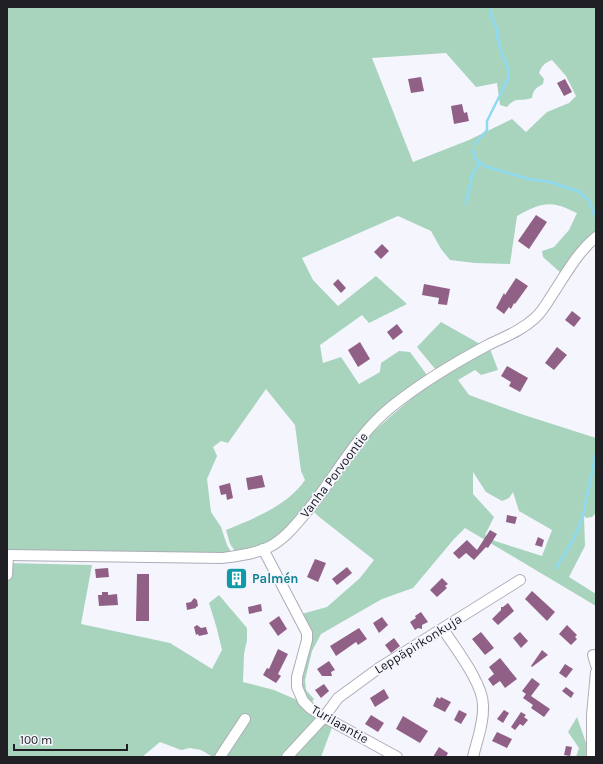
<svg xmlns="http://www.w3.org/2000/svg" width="603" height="764" font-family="Karla,sans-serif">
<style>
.green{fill:#a8d3bd;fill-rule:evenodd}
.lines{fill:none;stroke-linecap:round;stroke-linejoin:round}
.stream{stroke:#8ddaf2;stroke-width:2.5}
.building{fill:#916086}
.minor-casing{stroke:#acadb7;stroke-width:12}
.minor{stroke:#fff;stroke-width:10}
.labels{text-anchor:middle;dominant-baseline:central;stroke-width:3.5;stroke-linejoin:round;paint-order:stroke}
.street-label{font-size:13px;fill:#202024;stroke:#f5f5fe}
.culture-label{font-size:13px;font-weight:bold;fill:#0d838f;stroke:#f5f5fe;text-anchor:start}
</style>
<rect width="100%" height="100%" fill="#f5f5fe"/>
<g class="green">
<path d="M7 7H596V232L562 274 543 257 542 251 554 247 569 230 577 213C570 210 563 206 556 205 542 202 528 210 517 216L510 264 475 263 450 260 441 249 431 231 398 216 302 258 313 280 338 306 376 276 407 304 369 323 362 315 320 345 323 363 341 357 359 384 380 372 381 363 399 351 410 352 427 375 385 406 308 506 277 537 256 547 235 551 230 544 226 530C255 518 287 506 305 480L301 471 295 425 266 389 228 443 221 441 213 447 217 456 207 479 211 512 221 527 227 545 231 552 210 553 7 550ZM446 53 476 87 497 83 500 105 507 107C516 96 520 102 532 98 533 90 536 88 543 84L544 79 539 73C542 65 545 63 552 60L566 76 576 96 569 103 547 112 526 132 512 119 469 140 413 162 372 58Z"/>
<polygon points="441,322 480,344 436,370 417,347"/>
<path d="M490 349 498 370 481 375 475 370 458 380 469 395 524 415 596 438V513L592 517 586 518 584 516 585 546 569 577 596 594V606L465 528 454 539 413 588 382 599 321 634 312 651 305 680 306 690 314 699 309 707 334 722 321 757H213L201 750 190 748 181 750 160 742 142 757H7V563L92 565 81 624 170 643 212 669 222 650 217 629 209 603 219 595 247 628V640L244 654 243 682 274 690 297 700 307 640 298 615 327 607 360 578 374 560 318 516 314 512 370 435 391 416 425 387 447 373ZM473 472 486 492 502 501 509 498 513 492 519 511 552 530 542 556 495 541 485 535 494 517 473 494Z"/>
<polygon points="577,717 586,743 593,736 596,757 576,757 579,748 568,732"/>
</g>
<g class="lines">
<g class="stream">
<path d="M474 145 487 130V121L503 89 505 83H506C515 70 498 54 499 41L497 39C500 32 495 27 493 20 491 16 491 11 490 7"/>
<polyline points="473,150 475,158 484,166 529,179 550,182 580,192 588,200 596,217"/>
<polyline points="466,204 472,175 479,163"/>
<polyline points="556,568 573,540 582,519 596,454"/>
</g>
</g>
<g class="building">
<polygon points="421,77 424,91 411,93 408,79"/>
<polygon points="565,79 572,92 564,96 557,83"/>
<polygon points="462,104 464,113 467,112 469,121 454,124 451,106"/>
<polygon points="536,215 547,222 529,249 518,241"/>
<polygon points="382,244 389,251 381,259 374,252"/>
<polygon points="516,278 528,286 515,304 514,303 511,309 509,307 504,314 496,308 504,293 505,295"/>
<polygon points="338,279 346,288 341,293 333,284"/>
<polygon points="424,284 450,289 447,305 438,304 439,298 422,295"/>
<polygon points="572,311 581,318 574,327 565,320"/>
<polygon points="397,324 403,332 393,340 387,332"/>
<polygon points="360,342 370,359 358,367 348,350"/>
<polygon points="557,347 567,355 554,370 545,363"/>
<polygon points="507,366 528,378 520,392 509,386 511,382 501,376"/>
<polygon points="262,475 265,487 248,490 246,478"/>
<polygon points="230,483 233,498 227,500 226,494 221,495 219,486"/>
<polygon points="507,515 517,517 515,524 506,522"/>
<polygon points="490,530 497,534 488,548 486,547 474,560 466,553 459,559 453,553 467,540 477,550"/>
<polygon points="538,537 544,540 542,547 535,545"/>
<polygon points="315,559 326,563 318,582 307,577"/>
<polygon points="347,567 352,573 337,585 332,579"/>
<polygon points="108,568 109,577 96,578 95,569"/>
<polygon points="241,573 243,581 240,582 241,587 235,588 234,583 232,583 230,575"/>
<polygon points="137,574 149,574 149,621 136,621"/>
<polygon points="442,578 448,584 445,586 447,588 437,597 430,590"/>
<polygon points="532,591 555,612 547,621 525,599"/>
<polygon points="102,592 108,592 108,595 117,594 118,605 99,606 98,595 102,595"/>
<polygon points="194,598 197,600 198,606 196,607 196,608 187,610 186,603 191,602"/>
<polygon points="508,603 514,611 498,625 492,619 501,610 501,607 503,607"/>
<polygon points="261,604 262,611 249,614 248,607"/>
<polygon points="421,612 428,622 422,625 422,629 418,628 415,630 410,622 416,618 415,616"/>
<polygon points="279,616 287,629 278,636 269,623"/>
<polygon points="382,617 388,625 379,633 373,623"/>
<polygon points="197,625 201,628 206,627 208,634 199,636 198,634 196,635 194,627"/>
<polygon points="567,625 577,635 575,637 577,639 571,645 559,634"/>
<polygon points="359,628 367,639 358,645 356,642 336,656 330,646"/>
<polygon points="481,632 494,648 485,655 472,639"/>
<polygon points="520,632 528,641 521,648 513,638"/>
<polygon points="394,638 400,646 391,653 385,645"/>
<polygon points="278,649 288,654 278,674 281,676 276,683 263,675 267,668 269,669"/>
<polygon points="542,650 548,655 532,667 531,666"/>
<polygon points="500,658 517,679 505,688 500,681 493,686 488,679 494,674 489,667"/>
<polygon points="329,661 335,670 331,672 332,676 322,676 317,669"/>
<polygon points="565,664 573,669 566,678 559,673"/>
<polygon points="532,678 540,684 531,696 550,709 544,717 531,708 533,705 523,698 526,694 522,691"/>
<polygon points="324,684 329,691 321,698 315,690"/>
<polygon points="566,687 574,693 571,698 562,691"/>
<polygon points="384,689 389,698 375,707 370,698"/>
<polygon points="437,697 440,699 441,697 451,702 445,712 433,706"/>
<polygon points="459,710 467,714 461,724 454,720"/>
<polygon points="504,710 509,713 503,723 497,719"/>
<polygon points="521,712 526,715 524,717 528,720 523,726 520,724 515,730 511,727"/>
<polygon points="371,715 384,723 378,732 365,724"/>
<polygon points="403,716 428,731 420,743 396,729"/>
<polygon points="497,732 512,739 507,748 492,741"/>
<polygon points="566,746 572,747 570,756 564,755"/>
<polygon points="439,747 448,753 446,757 433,757"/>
</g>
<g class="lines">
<defs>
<g id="minor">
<polyline points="263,549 307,633 307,640 297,677 297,687 303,701 310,708 324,717 397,757"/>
<path d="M7 555 222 558C237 556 255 554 269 547 283 540 294 527 304 515 334 480 355 436 391 407 421 383 454 363 488 345 504 337 521 331 535 318 543 311 548 301 554 292 567 272 578 252 596 237"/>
<polyline points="7,575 8,555"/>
<path d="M443 629C455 648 483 683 483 705 484 723 477 740 473 757"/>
<polyline points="593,655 596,665"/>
<polyline points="220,757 245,719"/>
<polyline points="287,757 324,717 338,698 379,668 520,580"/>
<polyline points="592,757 592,715 596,672"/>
</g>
</defs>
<use href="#minor" class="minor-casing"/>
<use href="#minor" class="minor"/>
</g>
<defs>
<symbol id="building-square" viewBox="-11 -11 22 22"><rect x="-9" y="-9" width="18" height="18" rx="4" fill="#0f9aa8" stroke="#f5f5fe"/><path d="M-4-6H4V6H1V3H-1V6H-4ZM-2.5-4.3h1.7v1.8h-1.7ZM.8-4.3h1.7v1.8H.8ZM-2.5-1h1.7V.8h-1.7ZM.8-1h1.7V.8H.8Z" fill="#fff"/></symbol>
</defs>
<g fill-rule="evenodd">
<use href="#building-square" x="224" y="566" width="25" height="25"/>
</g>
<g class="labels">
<g class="street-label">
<text transform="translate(334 475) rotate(-53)">Vanha Porvoontie</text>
<text transform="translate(418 644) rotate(-32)">Leppäpirkonkuja</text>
<text transform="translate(340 724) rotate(30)">Turilaantie</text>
</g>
<g class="culture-label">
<text x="252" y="578">Palmén</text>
</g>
</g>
<rect width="603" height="764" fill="none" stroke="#202024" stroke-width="16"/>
<path d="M14 744v6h113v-6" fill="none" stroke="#202024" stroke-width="2"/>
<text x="20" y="744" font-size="12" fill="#202024" stroke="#f5f5fe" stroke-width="3" paint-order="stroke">100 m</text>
</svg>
